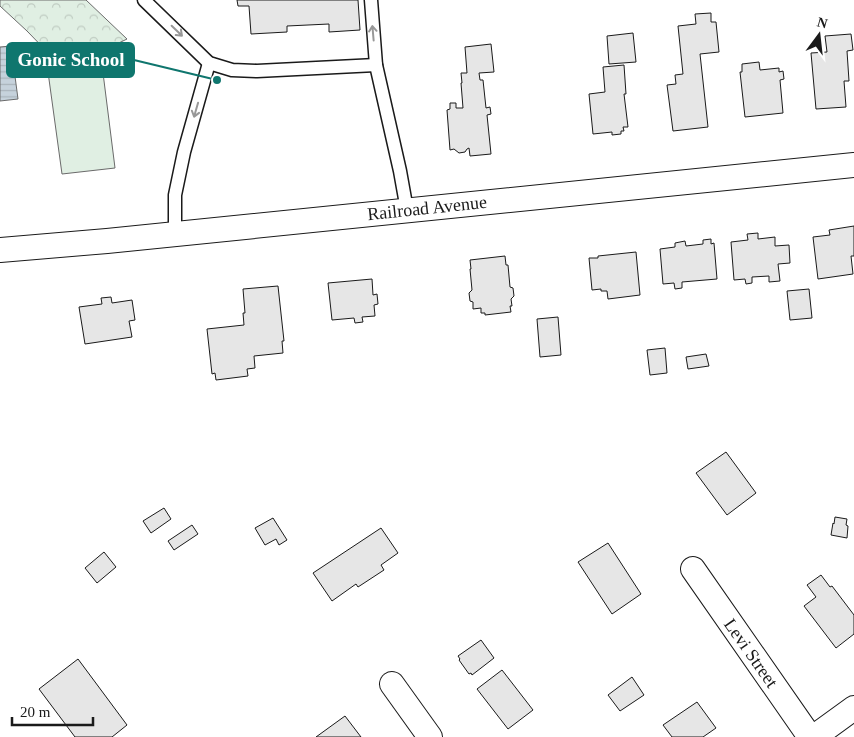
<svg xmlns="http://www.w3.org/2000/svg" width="854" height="737" font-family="Georgia,serif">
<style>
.forest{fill:url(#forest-crowns);stroke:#6a6a6a}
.park{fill:#e0efe3;stroke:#6a6a6a}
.water{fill:url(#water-rules);stroke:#6a6a6a}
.building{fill:#e6e6e6;stroke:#1a1a1a}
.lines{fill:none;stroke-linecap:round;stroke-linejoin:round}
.service-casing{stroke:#1a1a1a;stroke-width:15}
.minor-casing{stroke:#1a1a1a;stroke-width:26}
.service{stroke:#fff;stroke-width:12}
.minor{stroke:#fff;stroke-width:24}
.oneway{stroke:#989898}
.labels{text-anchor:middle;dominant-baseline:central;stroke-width:4;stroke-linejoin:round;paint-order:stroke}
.street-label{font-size:18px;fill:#1a1a1a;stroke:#fff}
.leader{fill:none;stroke:#0f766e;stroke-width:2}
.callout-dot{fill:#0f766e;stroke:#fff;stroke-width:2}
.callout{fill:#0f766e;stroke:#0f766e;stroke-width:2}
.callout-label{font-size:19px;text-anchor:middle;font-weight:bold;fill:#fff}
</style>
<defs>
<pattern id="forest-crowns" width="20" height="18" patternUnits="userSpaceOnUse" patternTransform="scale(1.25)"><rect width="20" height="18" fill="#e0efe3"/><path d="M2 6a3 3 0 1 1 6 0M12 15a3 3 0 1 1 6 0" fill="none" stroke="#c0ccc2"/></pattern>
<pattern id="water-rules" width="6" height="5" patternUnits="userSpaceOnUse" patternTransform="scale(1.25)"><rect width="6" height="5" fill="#c6d2dc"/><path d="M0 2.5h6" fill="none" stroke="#aab4bc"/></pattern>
</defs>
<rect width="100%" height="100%" fill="#fff"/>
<polygon class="forest" points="0,0 86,0 127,39 90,57 59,64 27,31 0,6"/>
<polygon class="park" points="102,65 115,168 62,174 48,72"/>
<polygon class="water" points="11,46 18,99 0,101 0,47"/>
<g class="building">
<polygon points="237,0 358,0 360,30 329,32 329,24 287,26 287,32 251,34 249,6 238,6"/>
<polygon points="711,13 711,22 716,22 719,52 700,54 708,127 673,131 667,85 676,84 675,75 683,74 678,26 696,24 695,14"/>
<polygon points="633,33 636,62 609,64 607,36"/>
<polygon points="851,34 853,50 847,51 849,81 844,81 846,107 816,109 811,53 827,52 825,36"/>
<polygon points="491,44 494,72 479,73 480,80 483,80 486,108 490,107 491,114 487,115 491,154 470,156 469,148 467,149 465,152 459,153 454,149 450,150 447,110 450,109 450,103 456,103 456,108 463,108 461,83 462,83 461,73 467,73 465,47"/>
<polygon points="759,62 760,70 779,68 779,72 783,71 784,79 780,80 783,113 745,117 740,72 742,72 742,64"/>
<polygon points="624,65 626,94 624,94 628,127 623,127 624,131 621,131 621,134 612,135 612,132 593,134 589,94 605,92 603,67"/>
<polygon points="854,226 854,256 851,256 853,274 818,279 813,237 830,235 829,230"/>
<polygon points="758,233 758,239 775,237 775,246 789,245 790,263 778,264 780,281 769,282 769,276 752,277 752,283 746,284 745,279 734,280 731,242 748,240 747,234"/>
<polygon points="711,239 711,244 714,243 717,279 682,282 682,288 675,289 674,283 663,284 660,249 675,247 675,243 685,241 686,246 703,244 703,240"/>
<polygon points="636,252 640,295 608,299 607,291 601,291 601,289 592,290 589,258 598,258 598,256"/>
<polygon points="505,256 506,265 508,265 510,287 513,288 514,296 511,299 512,306 510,306 511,312 485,315 485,313 481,313 481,308 473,309 473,302 470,301 469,293 472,290 470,269 471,269 470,260"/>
<polygon points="372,279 373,295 377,294 378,304 374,305 375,316 362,317 363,322 355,323 354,318 332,320 328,283"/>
<polygon points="278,286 284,341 282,341 283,353 254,356 255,368 247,369 248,376 216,380 215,373 212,374 207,329 244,325 243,313 245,313 243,289"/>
<polygon points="809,289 812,318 790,320 787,291"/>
<polygon points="111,297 112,303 132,300 135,320 129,321 132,337 85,344 79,307 102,304 101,298"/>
<polygon points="558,317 561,355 540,357 537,319"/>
<polygon points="665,348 667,373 650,375 647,350"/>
<polygon points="706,354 709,366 688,369 686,357"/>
<polygon points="726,452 756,493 727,515 696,473"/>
<polygon points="164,508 171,519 151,533 143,521"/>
<polygon points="835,517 847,519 846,525 848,526 847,538 831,535 833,523 834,524"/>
<polygon points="273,518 287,540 279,545 276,539 265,545 255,528"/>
<polygon points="192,525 198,534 174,550 168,541"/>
<polygon points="381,528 398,553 381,565 384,570 358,587 356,584 332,601 313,573"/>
<polygon points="608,543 641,594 612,614 578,562"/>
<polygon points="104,552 116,567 97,583 85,568"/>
<polygon points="821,575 830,587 832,586 854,615 854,634 836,648 804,606 816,597 807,585"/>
<polygon points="481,640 494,658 472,675 471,673 469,674 459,660 460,659 458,656"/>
<polygon points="78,659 127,725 112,737 75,737 39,689"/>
<polygon points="502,670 533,710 508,729 477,689"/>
<polygon points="632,677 644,695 620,711 608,695"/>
<polygon points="697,702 716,728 703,737 672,737 663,725"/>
<polygon points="345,716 361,737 316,737"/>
</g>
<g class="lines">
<defs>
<g id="service">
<polyline points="144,0 209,63 232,70 257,71 376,65"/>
<polyline points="371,0 376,65 400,171 407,210"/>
<polyline points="175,234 175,195 184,152 209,63"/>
</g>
<g id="minor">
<polyline points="0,250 107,241 854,165"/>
<polyline points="693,569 810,737"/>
<polyline points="392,684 430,737"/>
<polyline points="814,737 854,708"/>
</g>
</defs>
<use href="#service" class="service-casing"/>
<use href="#minor" class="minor-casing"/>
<use href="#service" class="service"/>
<use href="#minor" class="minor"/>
</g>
<defs><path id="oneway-shaft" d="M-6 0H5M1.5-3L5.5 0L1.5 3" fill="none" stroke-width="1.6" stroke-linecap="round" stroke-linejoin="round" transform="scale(1.25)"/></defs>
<g class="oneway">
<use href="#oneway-shaft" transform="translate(177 31) rotate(44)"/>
<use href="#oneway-shaft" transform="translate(373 33) rotate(-95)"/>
<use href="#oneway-shaft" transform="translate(196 110) rotate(106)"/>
</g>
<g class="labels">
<g class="street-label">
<text transform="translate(427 208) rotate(-6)">Railroad Avenue</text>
<text transform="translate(751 653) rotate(55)">Levi Street</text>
</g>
</g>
<path class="leader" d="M217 80L134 60"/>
<circle class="callout-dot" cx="217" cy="80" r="5"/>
<rect class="callout" x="7" y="43" width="127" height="34" rx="5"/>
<g class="callout-label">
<text x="71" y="66">Gonic School</text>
</g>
<g transform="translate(819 35) rotate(15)" stroke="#ffffff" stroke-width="4" paint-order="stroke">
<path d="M0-4L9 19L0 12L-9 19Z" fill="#1a1a1a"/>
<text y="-8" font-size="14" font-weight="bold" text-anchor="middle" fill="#1a1a1a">N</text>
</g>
<path d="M12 717v8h81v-8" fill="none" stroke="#1a1a1a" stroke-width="2.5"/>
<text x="20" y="717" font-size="15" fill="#1a1a1a" stroke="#ffffff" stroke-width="4" paint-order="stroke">20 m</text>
</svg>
